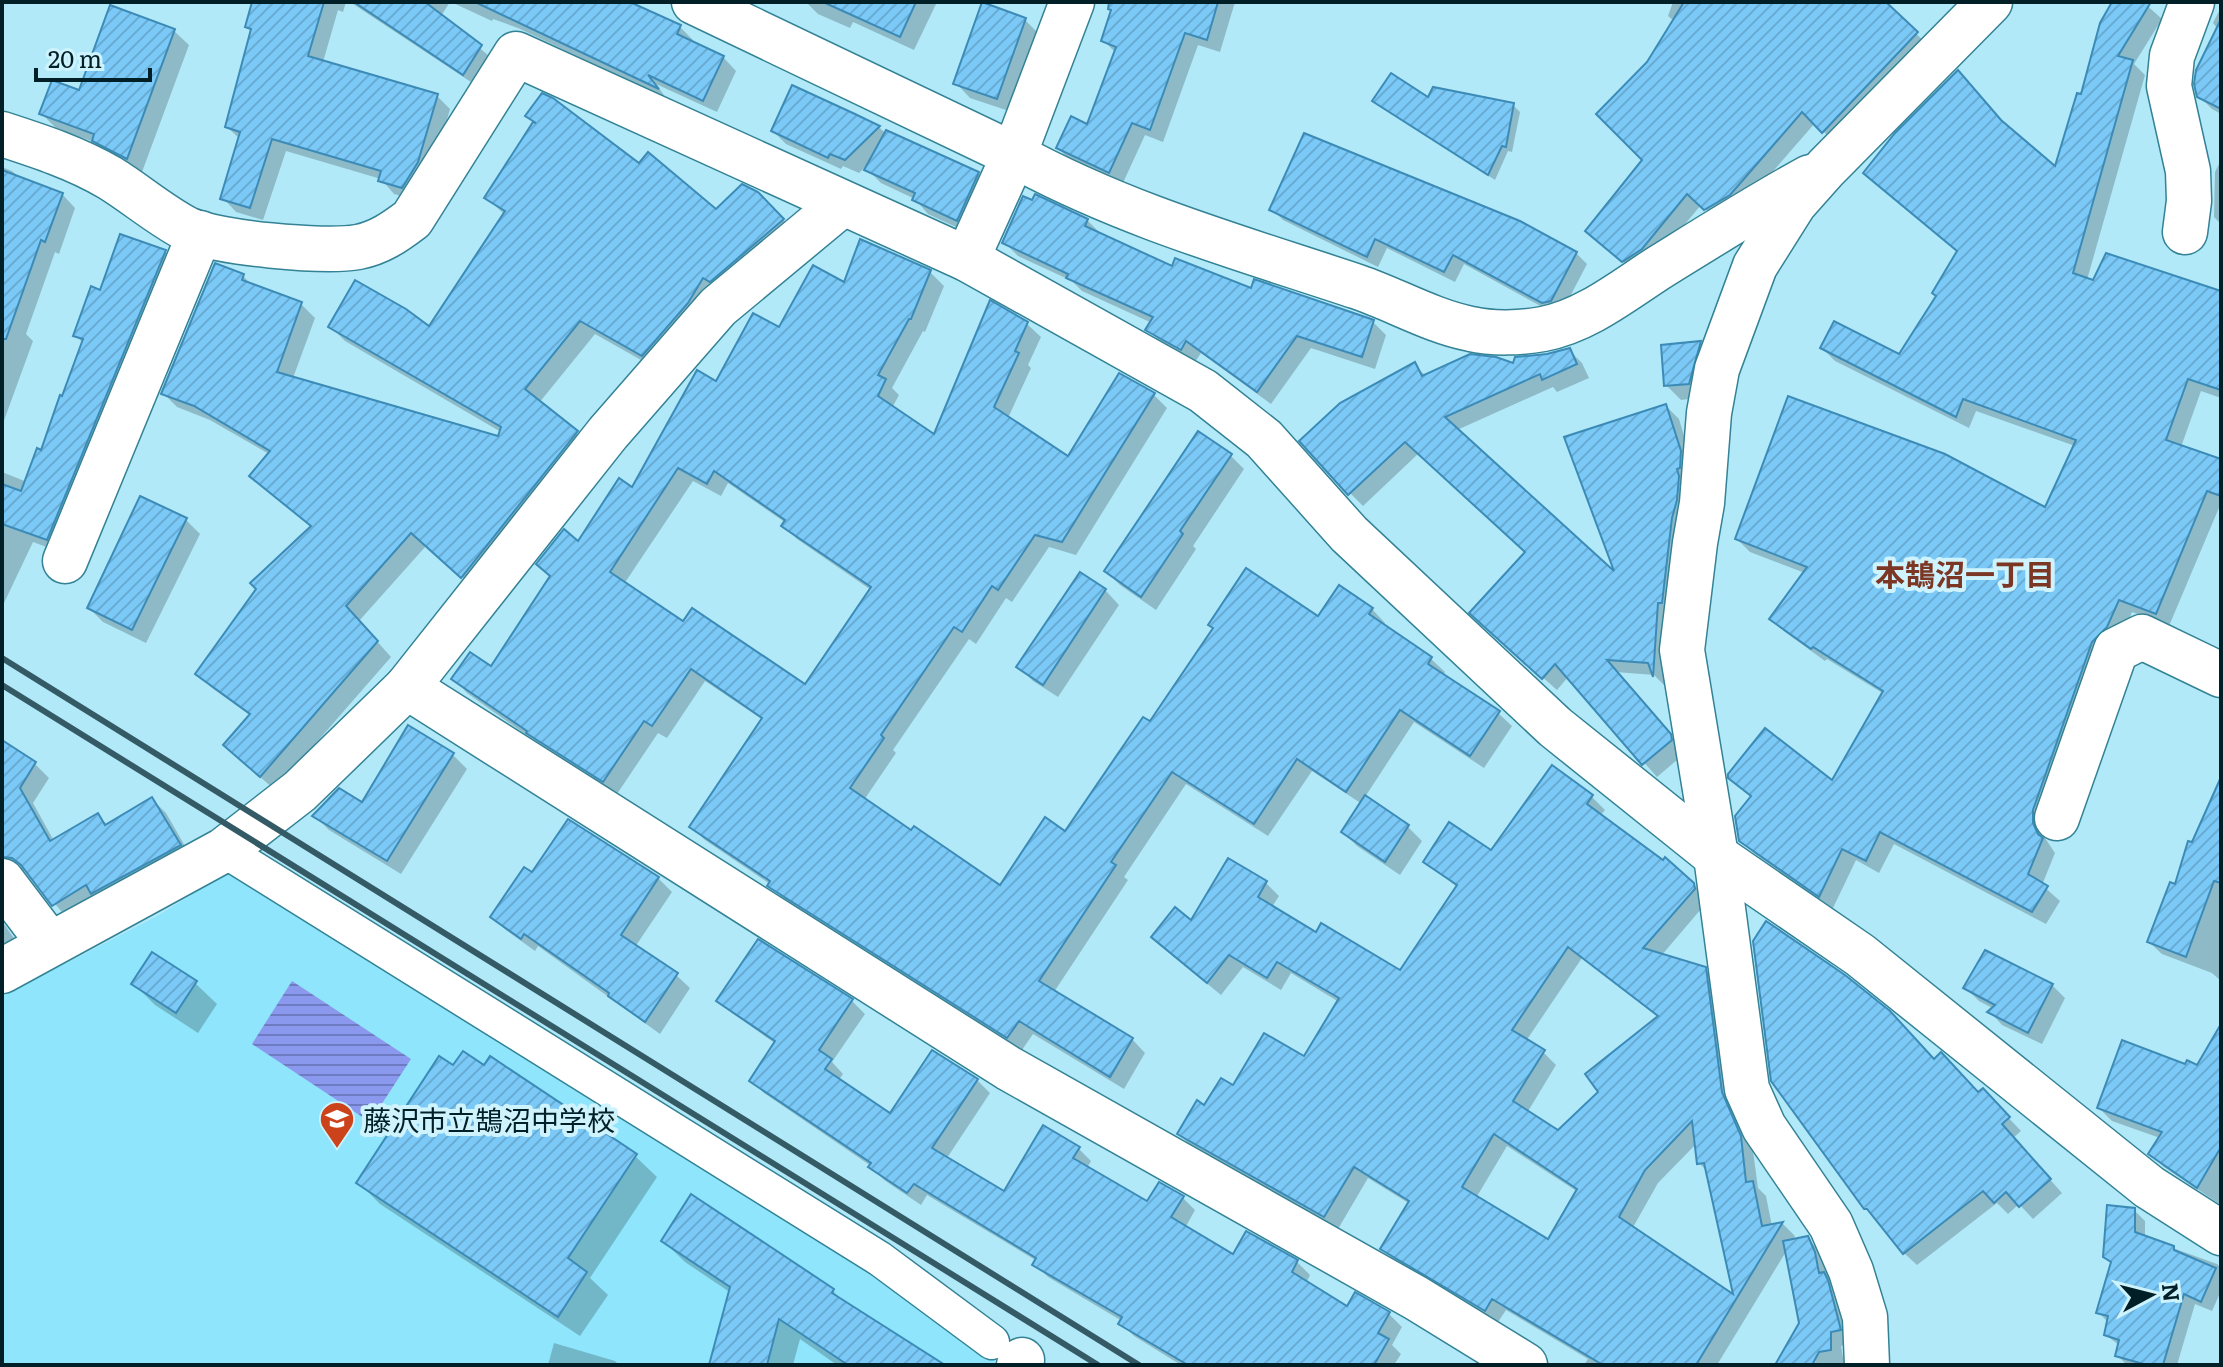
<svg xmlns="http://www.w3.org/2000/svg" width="2223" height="1367" font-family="Literata,'Noto Sans JP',serif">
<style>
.built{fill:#8fe5fb}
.water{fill:url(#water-rules)}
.shadow{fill:#0003;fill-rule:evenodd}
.building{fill:url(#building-hatch);stroke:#3c8bb7;stroke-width:2;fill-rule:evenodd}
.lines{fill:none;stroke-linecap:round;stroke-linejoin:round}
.pedestrian-casing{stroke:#338295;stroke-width:37}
.minor-casing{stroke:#338295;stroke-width:47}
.pedestrian{stroke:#fff;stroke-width:34}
.minor{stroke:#fff;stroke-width:44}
.rail{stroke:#345b65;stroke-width:6}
.labels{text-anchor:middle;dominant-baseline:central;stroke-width:8;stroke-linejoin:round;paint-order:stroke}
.poi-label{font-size:28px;fill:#001f27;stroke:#cef3fd;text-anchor:start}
.neighbourhood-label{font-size:30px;font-weight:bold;fill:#7b3624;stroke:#cef3fd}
</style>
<defs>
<pattern id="water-rules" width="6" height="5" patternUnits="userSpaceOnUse" patternTransform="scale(2)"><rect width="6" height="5" fill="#8a98ee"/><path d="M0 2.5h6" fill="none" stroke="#6e7bc1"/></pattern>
<pattern id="building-hatch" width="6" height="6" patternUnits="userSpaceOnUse" patternTransform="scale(2)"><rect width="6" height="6" fill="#7bc9f7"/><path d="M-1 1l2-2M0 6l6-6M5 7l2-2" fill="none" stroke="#69acd4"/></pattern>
</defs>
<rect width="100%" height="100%" fill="#b1e9f8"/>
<polygon class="built" points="228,872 599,1102 994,1353 995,1365 2,1365 2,992 63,965 159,915"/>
<polygon class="water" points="292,981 411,1059 370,1122 252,1044"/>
<g class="shadow">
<polygon points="266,2 346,2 343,12 338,10 323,62 437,96 450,109 431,176 416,200 394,194 381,179 286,151 263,220 236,212 223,198 240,139 227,127"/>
<polygon points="350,2 450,2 441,16 494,60 477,86"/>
<polygon points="451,2 625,2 680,27 693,40 692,43 723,57 736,71 717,112 656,84 666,98 518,28 493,19 492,21"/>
<polygon points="806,2 937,2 914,50 853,22 850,28 818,14"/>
<polygon points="1116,2 1235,2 1220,52 1198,45 1163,142 1145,135 1122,185 1071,161 1058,148 1088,127 1116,53 1103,40"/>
<polygon points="1673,2 1883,2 1929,46 1836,144 1815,123 1742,207 1718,221 1701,205 1654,261 1636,273 1588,231 1645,160 1649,63 1674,21 1668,16"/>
<polygon points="2114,2 2143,2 2162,19 2134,64 2145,75 2087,280 2221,293 2221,398 2201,391 2181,447 2221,461 2221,503 2169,626 2132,612 2120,640 2046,824 2045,838 2055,853 2042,885 2060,901 2046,924 1894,844 1879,873 1856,860 1833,908 1755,854 1741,840 1752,797 1730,777 1833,783 1884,694 1827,659 1825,661 1785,632 1772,619 1805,573 1750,552 1737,539 2046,509 2075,446 1976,411 1969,428 1835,361 1822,348 1900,356 1938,297 1959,252 2007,128 2056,170"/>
<polygon points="984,5 1025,20 1040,35 1012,112 970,98 956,83"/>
<polygon points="2221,7 2221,114 2212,109 2199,96 2218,29 2213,23"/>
<polygon points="174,31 189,45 142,172 109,155 97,143 56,128 42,114 80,92"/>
<polygon points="793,88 879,127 886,134 978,174 992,188 971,234 928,214 915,199 881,183 865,167 859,173 843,166 841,169 786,144 773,131"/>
<polygon points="1429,100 1513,105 1520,112 1512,152 1508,151 1495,180 1374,101"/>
<polygon points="528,116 639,165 716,211 757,193 797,234 657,369 595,334 539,403 591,446 477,590 426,546 359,621 391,657 275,790 240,759 251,716 212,688 198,674 312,527 251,476 269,454 210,420 177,407 163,393 243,276 254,287 301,304 315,318 293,378 499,438 501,432 345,341 331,327 429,329 505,215 487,198 535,123"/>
<polygon points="2221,160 2221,224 2214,217 2215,172"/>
<polygon points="2,167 12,171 21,179 62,194 75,208 59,254 55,252 26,334 33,341 2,426"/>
<polygon points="1272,209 1576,253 1587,264 1562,312 1555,314 1464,264 1455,282 1387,248 1378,267 1283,220"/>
<polygon points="1087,220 1101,234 1173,269 1373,322 1386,335 1375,369 1311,348 1271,404 1201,353 1195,362 1162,343 1148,330 1152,323 1082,291 1072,281 1018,256 1004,242"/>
<path d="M862 242 930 272 944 286 925 332 923 331 892 388 899 395 892 408 935 437 1027 324 1041 337 1028 365 1031 368 1008 418 1069 458 1153 394 1167 408 1076 555 1049 547 1012 602 1006 598 976 644 969 639 893 750 896 753 864 800 1001 887 1066 834 1150 724 1319 619 1372 609 1385 623 1383 626 1431 659 1445 672 1443 676 1498 713 1512 726 1484 768 1414 722 1365 797 1408 827 1422 841 1400 875 1357 846 1343 832 1362 804 1312 771 1268 836 1186 784 1124 877 1128 880 1054 992 1132 1039 1145 1053 1124 1089 1033 1034 1022 1050 783 899 770 884 705 840 692 827 763 720 705 681 667 738 658 733 617 794 542 746 467 693 454 679 491 668 578 544 633 490 717 384 780 330 845 285ZM693 481 721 496 728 483 786 523 783 526 797 539 871 590 806 687 683 624 624 584Z"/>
<polygon points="165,252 178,265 60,552 33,542 4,603 2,602 2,472 27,482 42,452 83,343 75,335 101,292"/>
<polygon points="1700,344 1714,358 1703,397 1681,400 1666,385"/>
<polygon points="1569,350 1582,363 1589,378 1557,392 1553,387 1457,430 1618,578 1666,406 1679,419 1693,466 1671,615 1666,687 1654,675 1616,672 1683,750 1684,754 1657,777 1568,677 1557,690 1485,626 1528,553 1419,453 1363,506 1350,493 1414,365 1426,376 1514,365"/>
<polygon points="1230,455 1244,469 1193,546 1196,549 1156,610 1120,585 1106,571"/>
<polygon points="186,520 200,534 146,643 103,622 89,608"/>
<polygon points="1105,590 1119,605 1058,697 1033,681 1019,667"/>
<polygon points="409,728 453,755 467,769 401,874 329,830 315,816 362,805"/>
<polygon points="2,743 35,764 49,778 33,803 54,841 98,816 108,825 152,799 166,813 193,860 67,918 28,872 15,869 2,874"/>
<polygon points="2221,782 2221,981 2212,973 2162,954 2149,942 2176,886"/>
<path d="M1592 797 1605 810 1600 816 1693 884 1707 898V902L1661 956 1705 969 1718 982 1735 1107 1753 1151 1758 1188 1766 1196 1772 1226 1783 1224 1795 1236 1792 1242 1808 1239 1822 1253 1831 1281 1837 1288 1853 1343 1841 1346 1844 1363 1833 1365H1777L1788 1347 1817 1363 1807 1353 1787 1250 1717 1365H1584L1588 1359 1506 1310 1498 1322 1396 1262 1383 1249 1410 1204 1368 1178 1338 1229 1192 1147 1179 1134 1205 1108 1233 1088 1305 1059 1339 1002 1291 973 1281 990 1243 967 1221 995 1166 950 1191 923 1266 883 1279 896 1272 907 1317 934 1400 972 1458 888 1425 861 1491 853ZM1582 958 1659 1017 1601 1092 1558 1133 1527 1113 1556 1065 1543 1052 1526 1041ZM1697 1143 1699 1163 1708 1172 1736 1298 1632 1229 1658 1183ZM1507 1146 1578 1192 1549 1242 1476 1198Z"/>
<polygon points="569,822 658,878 672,892 635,947 676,975 690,988 660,1034 538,946 535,951 506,930 492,917 532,875"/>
<polygon points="2,921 22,950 2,965"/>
<polygon points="133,983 195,983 217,1004 198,1033 155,1005"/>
<polygon points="2052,985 2065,998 2042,1044 2002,1025 1990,1012 1994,1009 1979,1001 1966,988"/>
<polygon points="719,1000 852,1001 865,1014 832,1062 843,1074 838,1081 890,1116 933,1052 977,1080 990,1093 947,1158 1004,1193 1078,1148 1091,1161 1087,1168 1147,1204 1182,1197 1195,1210 1185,1228 1233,1257 1247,1234 1297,1262 1310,1275 1306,1283 1347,1308 1355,1295 1389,1314 1402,1327 1392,1345 1401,1354 1394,1365 1181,1365 1134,1336 1121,1323 1122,1321 1048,1277 1035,1264 1037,1261 927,1195 921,1205 884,1180 871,1166 764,1093 751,1080 776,1044 732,1013"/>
<polygon points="2221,1048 2221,1205 2164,1167 2151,1154 2160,1138 2112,1121 2099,1108 2186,1067 2198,1068"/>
<polygon points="1934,1061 1979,1094 1983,1091 2021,1131 2013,1138 2062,1193 2033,1219 2019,1204 2008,1214 1997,1203 1917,1265 1904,1253"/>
<polygon points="635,1156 657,1177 590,1278 608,1295 580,1336 380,1204 358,1182"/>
<polygon points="2134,1210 2145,1221 2145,1238 2217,1264 2221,1268 2221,1291 2212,1311 2195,1304 2177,1365 2127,1365 2117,1355 2120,1346 2106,1335 2109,1323 2099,1313 2113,1264 2105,1256"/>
<polygon points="663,1241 833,1291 848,1306 941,1365 837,1365 800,1339 793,1365 711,1365 731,1293 685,1262"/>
<polygon points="554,1343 615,1361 619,1365 548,1365"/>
</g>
<g class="building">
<polygon points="252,2 324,2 308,56 438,94 418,162 402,188 378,181 381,171 272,139 250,208 220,199 240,132 225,127 251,29 245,27"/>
<polygon points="354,2 425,2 482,45 463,75"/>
<polygon points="475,2 630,2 681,25 677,34 724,56 703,101 648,75 659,89"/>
<polygon points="823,2 916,2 900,37"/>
<polygon points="982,2 1026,18 997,99 953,84"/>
<polygon points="1109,2 1218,2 1207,40 1185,33 1150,130 1132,123 1109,173 1056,148 1071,116 1087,124 1116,47 1101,41 1111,10 1108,9"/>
<polygon points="1684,2 1886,2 1918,32 1822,133 1802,112 1730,195 1704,210 1687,194 1642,249 1622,262 1585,231 1642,160 1596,114 1647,62"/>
<polygon points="2112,2 2151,2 2118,56 2133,60 2073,273 2093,280 2106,253 2221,291 2221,390 2188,379 2166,440 2221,459 2221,496 2207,491 2156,614 2119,600 2107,627 2092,642 2033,810 2033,823 2038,834 2043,838 2028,874 2048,886 2032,912 1880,832 1866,861 1842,849 1819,897 1739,841 1735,816 1751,796 1728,778 1728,774 1765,728 1832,780 1883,691 1813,647 1811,649 1769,619 1807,567 1735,539 1788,396 1945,454 2045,507 2076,440 1963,399 1956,417 1820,348 1834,321 1899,354 1936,296 1932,293 1957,251 1863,173 1895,133 1958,70 2001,120 2055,166 2077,93 2081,94 2100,23"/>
<polygon points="110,5 175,29 127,159 92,141 94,134 39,114 52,80 79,90"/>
<polygon points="2221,19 2221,109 2197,97 2194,84 2196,70"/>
<polygon points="1391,73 1428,97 1433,87 1514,103 1506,147 1502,146 1488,175 1372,101"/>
<polygon points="792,85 855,114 880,126 845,160 830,154 828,158 771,131"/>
<polygon points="542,93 553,98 639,163 648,152 716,209 742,184 758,192 784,219 710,282 703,278 688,303 642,356 580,321 525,389 578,431 461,578 411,533 346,606 378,641 260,777 223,745 250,714 195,674 256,589 250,583 311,526 249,476 270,451 194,406 161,394 215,263 244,274 242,280 302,302 277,372 498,436 501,427 328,327 355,280 406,309 429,326 505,211 484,198 533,122 536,123 525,116"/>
<polygon points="886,130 979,172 957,221 912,200 915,193 864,170"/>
<polygon points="1304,133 1520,221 1577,252 1551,301 1542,303 1453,255 1444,272 1375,239 1367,257 1269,210"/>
<polygon points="2,170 63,193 45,242 41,240 6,339 2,339"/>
<polygon points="1035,194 1088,219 1085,226 1172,266 1175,258 1251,288 1254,279 1374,320 1362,357 1297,336 1257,392 1186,341 1181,350 1145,330 1153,317 1066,278 1068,274 1002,243 1023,196 1032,200"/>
<polygon points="120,234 166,250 47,540 2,524 2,484 21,491 37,448 41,450 60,395 62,396 83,339 73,336 91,286 100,290"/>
<path d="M860 239 931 270 911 319H909L878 375 886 379 878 396 934 434 990 300 1028 322 1015 351 1019 353 994 407 1068 456 1119 373 1155 393 1062 542 1035 535 998 590 992 586 962 632 954 627 881 735 884 738 850 788 911 830 914 826 1000 885 1045 817 1065 831 1143 717 1150 721 1213 628 1208 625 1246 568 1318 616 1339 585 1373 608 1369 614 1432 657 1428 664 1500 711 1470 756 1400 710 1346 792 1297 759 1254 824 1172 772 1111 862 1116 865 1039 981 1133 1038 1110 1077 1019 1021 1007 1038 767 886 770 881 689 827 762 718 691 669 652 726 644 721 603 782 526 733 527 731 451 679 470 652 491 666 550 576 536 564 564 529 578 541 619 478 632 487 697 370 716 381 753 313 779 327 813 265 844 282ZM678 468 707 484 714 471 785 520 781 526 871 587 805 684 692 608 683 621 610 572Z"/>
<polygon points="1701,341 1689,384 1664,386 1661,345"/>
<polygon points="1570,348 1577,364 1542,380 1540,374 1445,417 1614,571 1564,437 1666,404 1681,451 1680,468 1677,469 1679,476 1677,500 1672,518 1662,603 1658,603 1653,677 1648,663 1607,660 1671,734 1672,740 1642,765 1555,664 1542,679 1469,613 1525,552 1405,442 1348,495 1299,441 1340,403 1415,362 1422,376 1470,354 1496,357 1513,363 1515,357 1547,354"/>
<polygon points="1198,431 1232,454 1180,531 1183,534 1141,597 1104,571"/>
<polygon points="140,496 187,518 132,630 87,608"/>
<polygon points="1080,572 1106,589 1043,685 1016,667"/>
<polygon points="408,725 454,753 387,861 312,816 339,788 362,802"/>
<polygon points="2,740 36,762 20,788 50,841 98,813 105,825 152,797 181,845 91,894 86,885 52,906 21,865 12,858 2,857"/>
<path d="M1552 765 1593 795 1587 804 1663 860 1665 857 1694 883 1695 889 1643 948 1706 967 1722 1092 1741 1136 1746 1182 1753 1181 1762 1226 1783 1222 1696 1365H1603L1492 1299 1485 1311 1380 1249 1409 1201 1354 1167 1324 1217 1177 1134 1197 1100 1204 1105 1221 1078 1233 1085 1264 1033 1304 1056 1339 998 1277 962 1267 978 1229 955 1207 983 1151 937 1175 907 1191 920 1228 858 1267 881 1258 897 1316 932 1321 923 1400 970 1457 885 1423 862 1449 822 1491 850ZM1568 947 1658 1016 1585 1074 1598 1092 1558 1130 1513 1101 1545 1050 1512 1030ZM1692 1121 1697 1164 1704 1163 1733 1294 1619 1217 1645 1170ZM1494 1134 1577 1189 1548 1239 1462 1187Z"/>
<polygon points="2221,777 2221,883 2214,881 2186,957 2147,942 2170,882 2175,884 2188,841 2192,842"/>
<polygon points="1365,795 1409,825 1385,862 1341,832"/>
<polygon points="568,819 659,877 621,935 678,973 645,1022 608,996 609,993 524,934 521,939 490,917 524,867 532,872"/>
<polygon points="1766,921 1845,975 1890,1011 1934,1059 1941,1052 1978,1092 1983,1088 2010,1117 2002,1124 2051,1179 2019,1207 2006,1192 1994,1203 1983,1191 1903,1254 1867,1209 1864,1209 1771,1081 1753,941"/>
<polygon points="758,939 853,999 819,1050 832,1059 825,1069 890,1113 932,1050 978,1079 932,1148 1004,1191 1043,1125 1080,1147 1073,1158 1147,1201 1159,1182 1184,1196 1171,1217 1233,1254 1246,1231 1298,1260 1292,1272 1347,1306 1355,1292 1390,1312 1378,1333 1389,1339 1374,1365 1188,1365 1118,1324 1122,1317 1032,1265 1036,1258 914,1184 907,1193 868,1167 871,1163 749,1081 775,1041 716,1001"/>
<polygon points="1985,950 2053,984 2028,1033 1987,1012 1995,1005 1963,988"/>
<polygon points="152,952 197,981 176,1013 131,984"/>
<polygon points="2221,1024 2221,1147 2197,1188 2148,1154 2162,1132 2097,1108 2122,1040 2185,1064 2187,1060 2197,1065"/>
<polygon points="463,1051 484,1065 490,1056 637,1154 568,1258 587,1272 558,1317 356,1183 439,1056 453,1065"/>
<polygon points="691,1194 834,1289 832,1293 945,1365 848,1365 779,1319 767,1365 709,1365 730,1287 661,1241"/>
<polygon points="2107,1205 2135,1208 2135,1232 2174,1246 2174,1250 2216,1268 2201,1302 2184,1294 2163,1365 2147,1365 2115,1356 2119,1340 2104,1335 2108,1316 2096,1313 2111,1262 2103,1257"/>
<polygon points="1808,1236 1815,1252 1819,1273 1824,1272 1828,1280 1841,1330 1831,1332 1831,1350 1819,1352 1812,1365 1775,1365 1799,1323 1783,1241"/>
</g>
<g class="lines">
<defs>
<polyline id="pedestrian" points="224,850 880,1259 992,1342"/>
<g id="minor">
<path d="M694 2 1014 155C1123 215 1241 248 1358 287 1396 300 1431 321 1471 329 1493 334 1521 333 1543 329 1586 321 1624 290 1660 267 1710 236 1759 205 1810 177"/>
<path d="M2 134C39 146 76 158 110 178 136 194 160 215 187 229 216 243 325 253 358 247 379 243 395 232 412 219L516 54 967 259 1203 391 1264 439 1349 534 1555 727 1716 856 1860 955 2149 1187 2221 1233"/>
<polyline points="2185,232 2189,201 2188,171 2169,86 2172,56 2192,2"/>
<polyline points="967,259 1014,155 1072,2"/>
<polyline points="65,561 200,233"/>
<polyline points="407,687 1008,1068 1416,1298 1525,1365"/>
<polyline points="2057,818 2116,650 2142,637 2221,675"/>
<polyline points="2,881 49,943"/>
<polyline points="2,971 224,850 300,791 407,687 608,433 718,307 842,204"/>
<polyline points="1019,1365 1022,1360"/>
<polyline points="1867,1365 1865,1317 1851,1271 1831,1225 1764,1127 1747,1089 1716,856 1682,650 1695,543 1702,503 1709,413 1717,369 1755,266 1794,204 1826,168 1990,2"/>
</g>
</defs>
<use href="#pedestrian" class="pedestrian-casing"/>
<use href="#minor" class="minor-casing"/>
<use href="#pedestrian" class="pedestrian"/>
<use href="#minor" class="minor"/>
<g class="rail">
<polyline points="2,658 1139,1365"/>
<polyline points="2,685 1098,1365"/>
</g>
</g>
<defs>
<symbol id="school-pin" viewBox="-11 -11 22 30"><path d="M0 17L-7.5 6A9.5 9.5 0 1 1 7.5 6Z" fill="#cb421b" stroke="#cef3fd"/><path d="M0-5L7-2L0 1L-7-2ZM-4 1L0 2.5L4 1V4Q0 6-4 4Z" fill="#fff"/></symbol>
</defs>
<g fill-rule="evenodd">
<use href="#school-pin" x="317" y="1099" width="40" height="54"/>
</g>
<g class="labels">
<g class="poi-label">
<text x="363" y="1119">藤沢市立鵠沼中学校</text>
</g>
<g class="neighbourhood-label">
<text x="1965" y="573">本鵠沼一丁目</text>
</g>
</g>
<rect width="2223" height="1367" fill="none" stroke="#001f27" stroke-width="8"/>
<g transform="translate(2151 1295) rotate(83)" stroke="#cef3fd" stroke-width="6" paint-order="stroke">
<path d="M0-6L14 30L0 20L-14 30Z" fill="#001f27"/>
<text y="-12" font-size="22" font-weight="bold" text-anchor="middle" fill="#001f27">N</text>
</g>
<path d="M36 68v12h114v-12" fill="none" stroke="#001f27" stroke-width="4"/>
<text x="48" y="68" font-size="24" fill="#001f27" stroke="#cef3fd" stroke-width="6" paint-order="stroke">20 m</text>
</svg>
